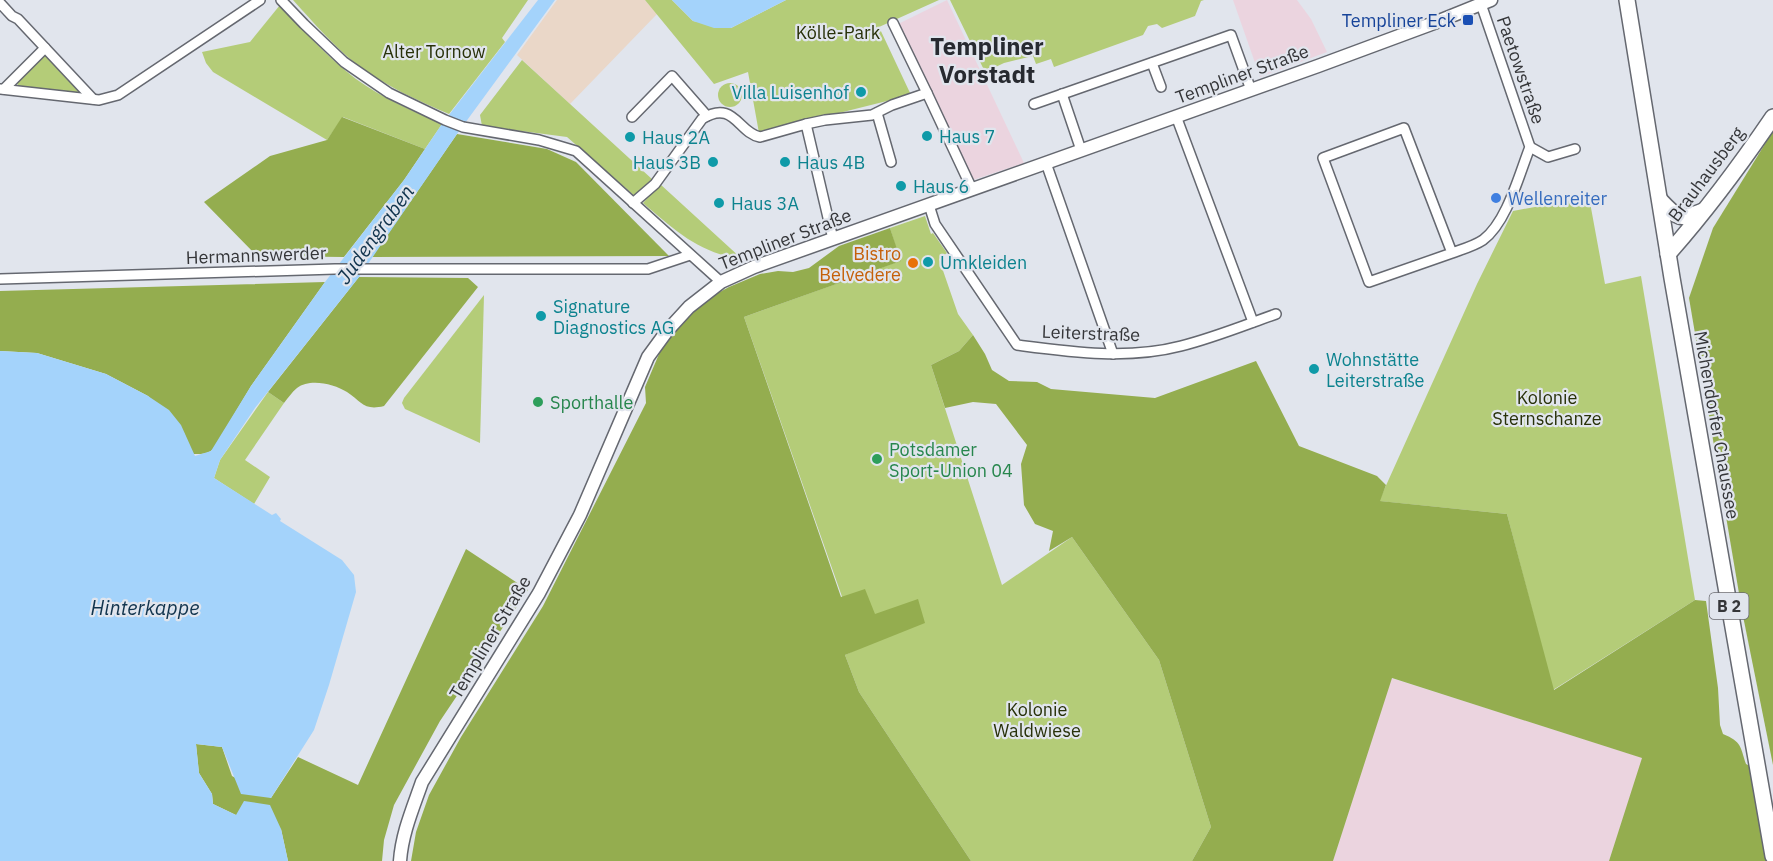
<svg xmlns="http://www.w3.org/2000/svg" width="1773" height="861" font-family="'IBM Plex Sans',sans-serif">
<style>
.commercial{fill:#ebd4df}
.industrial{fill:#ead7c8}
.green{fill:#b4cc78}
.forest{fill:#94ad4f}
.water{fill:#a4d3fb}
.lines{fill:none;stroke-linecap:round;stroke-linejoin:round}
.minor-casing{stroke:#656870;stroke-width:12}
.tertiary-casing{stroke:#656870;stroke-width:15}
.primary-casing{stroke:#656870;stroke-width:18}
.minor{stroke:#fff;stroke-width:9}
.tertiary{stroke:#fff;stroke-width:12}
.primary{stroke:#fff;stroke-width:15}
.transit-dot{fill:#1a4fb4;stroke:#e1e5ed;stroke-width:2}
.culture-dot{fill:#0f9aa8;stroke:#e1e5ed;stroke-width:2}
.shop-dot{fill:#3f7fe0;stroke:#e1e5ed;stroke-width:2}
.food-dot{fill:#e8710a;stroke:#e1e5ed;stroke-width:2}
.leisure-dot{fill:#2e9e5b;stroke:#e1e5ed;stroke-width:2}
.labels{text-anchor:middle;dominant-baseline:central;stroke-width:4.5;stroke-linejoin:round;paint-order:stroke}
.shield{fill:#e1e5ed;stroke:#696a6f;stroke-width:1.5}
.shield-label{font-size:16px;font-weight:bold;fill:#353639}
.transit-label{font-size:18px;fill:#164399;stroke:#e1e5ed;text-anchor:end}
.park-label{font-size:18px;fill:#283109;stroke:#e1e5ed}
.street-label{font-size:18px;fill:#353639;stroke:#e1e5ed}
.culture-label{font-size:18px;fill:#0d838f;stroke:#e1e5ed;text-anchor:start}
.shop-label{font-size:18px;fill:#366cbe;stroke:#e1e5ed;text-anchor:start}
.food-label{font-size:18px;fill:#c56008;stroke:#e1e5ed;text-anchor:end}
.leisure-label{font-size:18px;fill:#27864d;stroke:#e1e5ed;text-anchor:start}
.water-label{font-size:20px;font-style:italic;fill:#11344e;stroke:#e1e5ed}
.district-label{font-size:24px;font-weight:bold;fill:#272a30;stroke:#e1e5ed}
</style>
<rect width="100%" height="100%" fill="#e1e5ed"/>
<g class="commercial">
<polygon points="947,0 1024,163 973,180 896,25"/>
<polygon points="1233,0 1297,0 1311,19 1327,52 1260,77"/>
<polygon points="1391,678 1643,758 1609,861 1333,861"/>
</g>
<polygon class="industrial" points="557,0 645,0 657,14 570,104 517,55"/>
<g class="green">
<path d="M293 0H528L502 38 505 42 449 114C418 101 386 86 359 66 334 47 314 23 293 0Z"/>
<polygon points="645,0 672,0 693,21 731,28 786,0 939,0 879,27 911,95 759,133 748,72 714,84"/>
<polygon points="950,0 1204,0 1201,1 1195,16 1162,28 1157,24 1148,26 1143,35 1054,67 1051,59 1036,64 1033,56 1004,63 985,72"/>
<path d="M280 5C304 31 327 57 356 79 382 98 413 111 442 124L425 149 343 117 327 140 213 72 206 63 202 52 250 42Z"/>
<polygon points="43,53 78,88 79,92 77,94 18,86 17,81"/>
<polygon points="522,60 653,180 636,197 567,137 482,126 480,115"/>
<circle cx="730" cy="95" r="12"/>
<path d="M660 184 742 259C698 253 675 230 643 203Z"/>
<polygon points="1589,197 1605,284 1641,276 1695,600 1553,690 1507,514 1379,501 1477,284 1513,211"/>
<polygon points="925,216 931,234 933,233 947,253 939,259 958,314 973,335 959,351 931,365 1002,585 1072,537 1159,660 1211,827 1192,861 971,861 859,692 845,655 860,648 744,317 900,261 890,228"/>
<polygon points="484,295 480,443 405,409 402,403 404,398"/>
<polygon points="268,392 284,403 245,460 270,477 254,504 214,478 220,460"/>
</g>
<g class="forest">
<polygon points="342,117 425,149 404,180 344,257 257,256 204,202 270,156 327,140"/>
<polygon points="1773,131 1773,765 1742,611 1689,298 1713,228"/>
<polygon points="457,134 547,149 576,162 669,256 372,257"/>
<polygon points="890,228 901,261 744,317 841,597 865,589 875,614 918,599 925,623 845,655 859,692 971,861 411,861 416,832 429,795 461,737 543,606 646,403 645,387 662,347 677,325 707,299 729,287 760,274 778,271 793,272 809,268 839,246"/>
<path d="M359 277 468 278 478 287 384 406C364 411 362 402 347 392 334 384 310 378 297 388 292 392 288 398 284 403L268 392Z"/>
<path d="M325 282 251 386 214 448C208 455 201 454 193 454L184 433 148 396 106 374 37 353 0 351V291Z"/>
<path d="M973 335 985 354 992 370 1009 381 1037 382 1051 389 1155 398 1256 361 1299 446 1377 476 1386 485 1380 501 1507 514 1554 690 1695 600 1706 601 1718 688 1720 725 1723 734C1742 742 1740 746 1746 764L1752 767 1767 861H1609L1642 758 1392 678 1333 861H1192L1211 827 1159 660 1072 537 1049 551 1053 531 1035 524 1024 505 1021 464 1027 445 996 404 973 402 945 408 931 365 959 351Z"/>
<polygon points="466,549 528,590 440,721 394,805 384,840 382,861 288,861 281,829 236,815 213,804 212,794 199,773 196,744 222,747 232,776 271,798 298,757 358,785"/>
</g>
<g class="water">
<polygon points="538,0 555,0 457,134 359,277 255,408 220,460 214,478 272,515 276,513 281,519 280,521 342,560 354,575 356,592 329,685 314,730 271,798 241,794 222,747 196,744 199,773 212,794 213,804 236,815 244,801 270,805 281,829 288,861 0,861 0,351 37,353 106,374 148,396 169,410 181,425 195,456 211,451 251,386 325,282 404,180 442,124"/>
<polygon points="672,0 786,0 731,28 714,28 693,21"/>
</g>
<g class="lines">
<defs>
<g id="minor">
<polyline points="281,0 304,24 344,62 389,93 445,120 463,127 539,140 576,151 721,282"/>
<polyline points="0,3 12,16 18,19 93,99"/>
<polyline points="893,23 927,93 972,189"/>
<polyline points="1152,63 1161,87"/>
<polyline points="0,89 99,100 118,95 260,0"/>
<polyline points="4,89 45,48"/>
<polyline points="1062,94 1081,150"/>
<polyline points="1034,104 1231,35 1251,90"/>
<polyline points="877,113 891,162"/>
<polyline points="1176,116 1253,322"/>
<polyline points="632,117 672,76 707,116"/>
<polyline points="806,124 825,120 872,115 892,105 927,93"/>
<polyline points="1530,147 1548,157 1575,149"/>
<polyline points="1046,163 1113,354"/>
<path d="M633 203 655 184 702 119C734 99 738 133 760 137L806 124 833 239"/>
<path d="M929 205 935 224 1017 345C1071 352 1127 360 1181 346 1213 338 1245 325 1276 314"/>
<path d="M1452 253 1369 282 1323 158 1404 128 1452 253C1463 249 1474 246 1483 240 1507 222 1519 175 1530 147L1481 4"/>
<polyline points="0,279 335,269 648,269 690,255"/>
</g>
<path id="tertiary" d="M400 861C402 833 413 808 422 782L539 593 580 515 648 357 667 331 689 307 721 282 754 267 1318 66 1434 23 1491 0"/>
<g id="primary">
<polyline points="1627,0 1672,278 1773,856"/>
<path d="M1660 200C1677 218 1679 221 1703 211"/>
<path d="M1668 254C1706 211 1741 164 1773 117"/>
</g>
</defs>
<use href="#minor" class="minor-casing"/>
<use href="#tertiary" class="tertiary-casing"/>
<use href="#primary" class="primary-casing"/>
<use href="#minor" class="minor"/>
<use href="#tertiary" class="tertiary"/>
<use href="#primary" class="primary"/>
</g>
<rect class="transit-dot" x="1462" y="14" width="12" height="12" rx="3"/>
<g class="culture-dot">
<circle cx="861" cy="92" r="6"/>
<circle cx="927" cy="136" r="6"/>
<circle cx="630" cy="137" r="6"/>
<circle cx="713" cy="162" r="6"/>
<circle cx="785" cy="162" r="6"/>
<circle cx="901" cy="186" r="6"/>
<circle cx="719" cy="203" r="6"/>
<circle cx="928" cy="262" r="6"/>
<circle cx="541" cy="316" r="6"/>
<circle cx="1314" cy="369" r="6"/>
</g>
<circle class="shop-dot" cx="1496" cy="198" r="6"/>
<circle class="food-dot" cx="913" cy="263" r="6"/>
<g class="leisure-dot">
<circle cx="538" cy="402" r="6"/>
<circle cx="877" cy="459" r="6"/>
</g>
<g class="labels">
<rect class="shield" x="1709.5" y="593" width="39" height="26" rx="4.5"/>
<g class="shield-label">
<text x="1729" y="606">B 2</text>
</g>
<g class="transit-label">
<text x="1456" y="20">Templiner Eck</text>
</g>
<g class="park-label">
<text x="838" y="32">Kölle-Park</text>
<text x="434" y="51">Alter Tornow</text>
<text x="1547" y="397">Kolonie<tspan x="1547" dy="21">Sternschanze</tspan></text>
<text x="1037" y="709">Kolonie<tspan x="1037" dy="21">Waldwiese</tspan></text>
</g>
<g class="street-label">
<text transform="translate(1521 70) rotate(71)">Paetowstraße</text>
<text transform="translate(1242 74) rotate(-20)">Templiner Straße</text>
<text transform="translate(1706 174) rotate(-53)">Brauhausberg</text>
<text transform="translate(785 239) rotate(-21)">Templiner Straße</text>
<text transform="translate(256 255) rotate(-2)">Hermannswerder</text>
<text transform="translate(1091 333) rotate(2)">Leiterstraße</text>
<text transform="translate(1717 425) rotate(80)">Michendorfer Chaussee</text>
<text transform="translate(490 637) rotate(-59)">Templiner Straße</text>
</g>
<g class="culture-label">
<text x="849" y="92" text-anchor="end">Villa Luisenhof</text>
<text x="939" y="136">Haus 7</text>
<text x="642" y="137">Haus 2A</text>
<text x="701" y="162" text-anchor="end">Haus 3B</text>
<text x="797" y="162">Haus 4B</text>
<text x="913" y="186">Haus 6</text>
<text x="731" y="203">Haus 3A</text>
<text x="940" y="262">Umkleiden</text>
<text x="553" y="306">Signature<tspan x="553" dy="21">Diagnostics AG</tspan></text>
<text x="1326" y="359">Wohnstätte<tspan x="1326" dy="21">Leiterstraße</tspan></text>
</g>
<g class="shop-label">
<text x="1508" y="198">Wellenreiter</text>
</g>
<g class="food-label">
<text x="901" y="253">Bistro<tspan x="901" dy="21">Belvedere</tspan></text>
</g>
<g class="leisure-label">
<text x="550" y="402">Sporthalle</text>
<text x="889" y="449">Potsdamer<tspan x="889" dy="21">Sport-Union 04</tspan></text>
</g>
<g class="water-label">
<text transform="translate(375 234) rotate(-54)">Judengraben</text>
<text x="145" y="607">Hinterkappe</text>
</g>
<g class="district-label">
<text x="987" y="46">Templiner<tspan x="987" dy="28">Vorstadt</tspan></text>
</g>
</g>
</svg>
